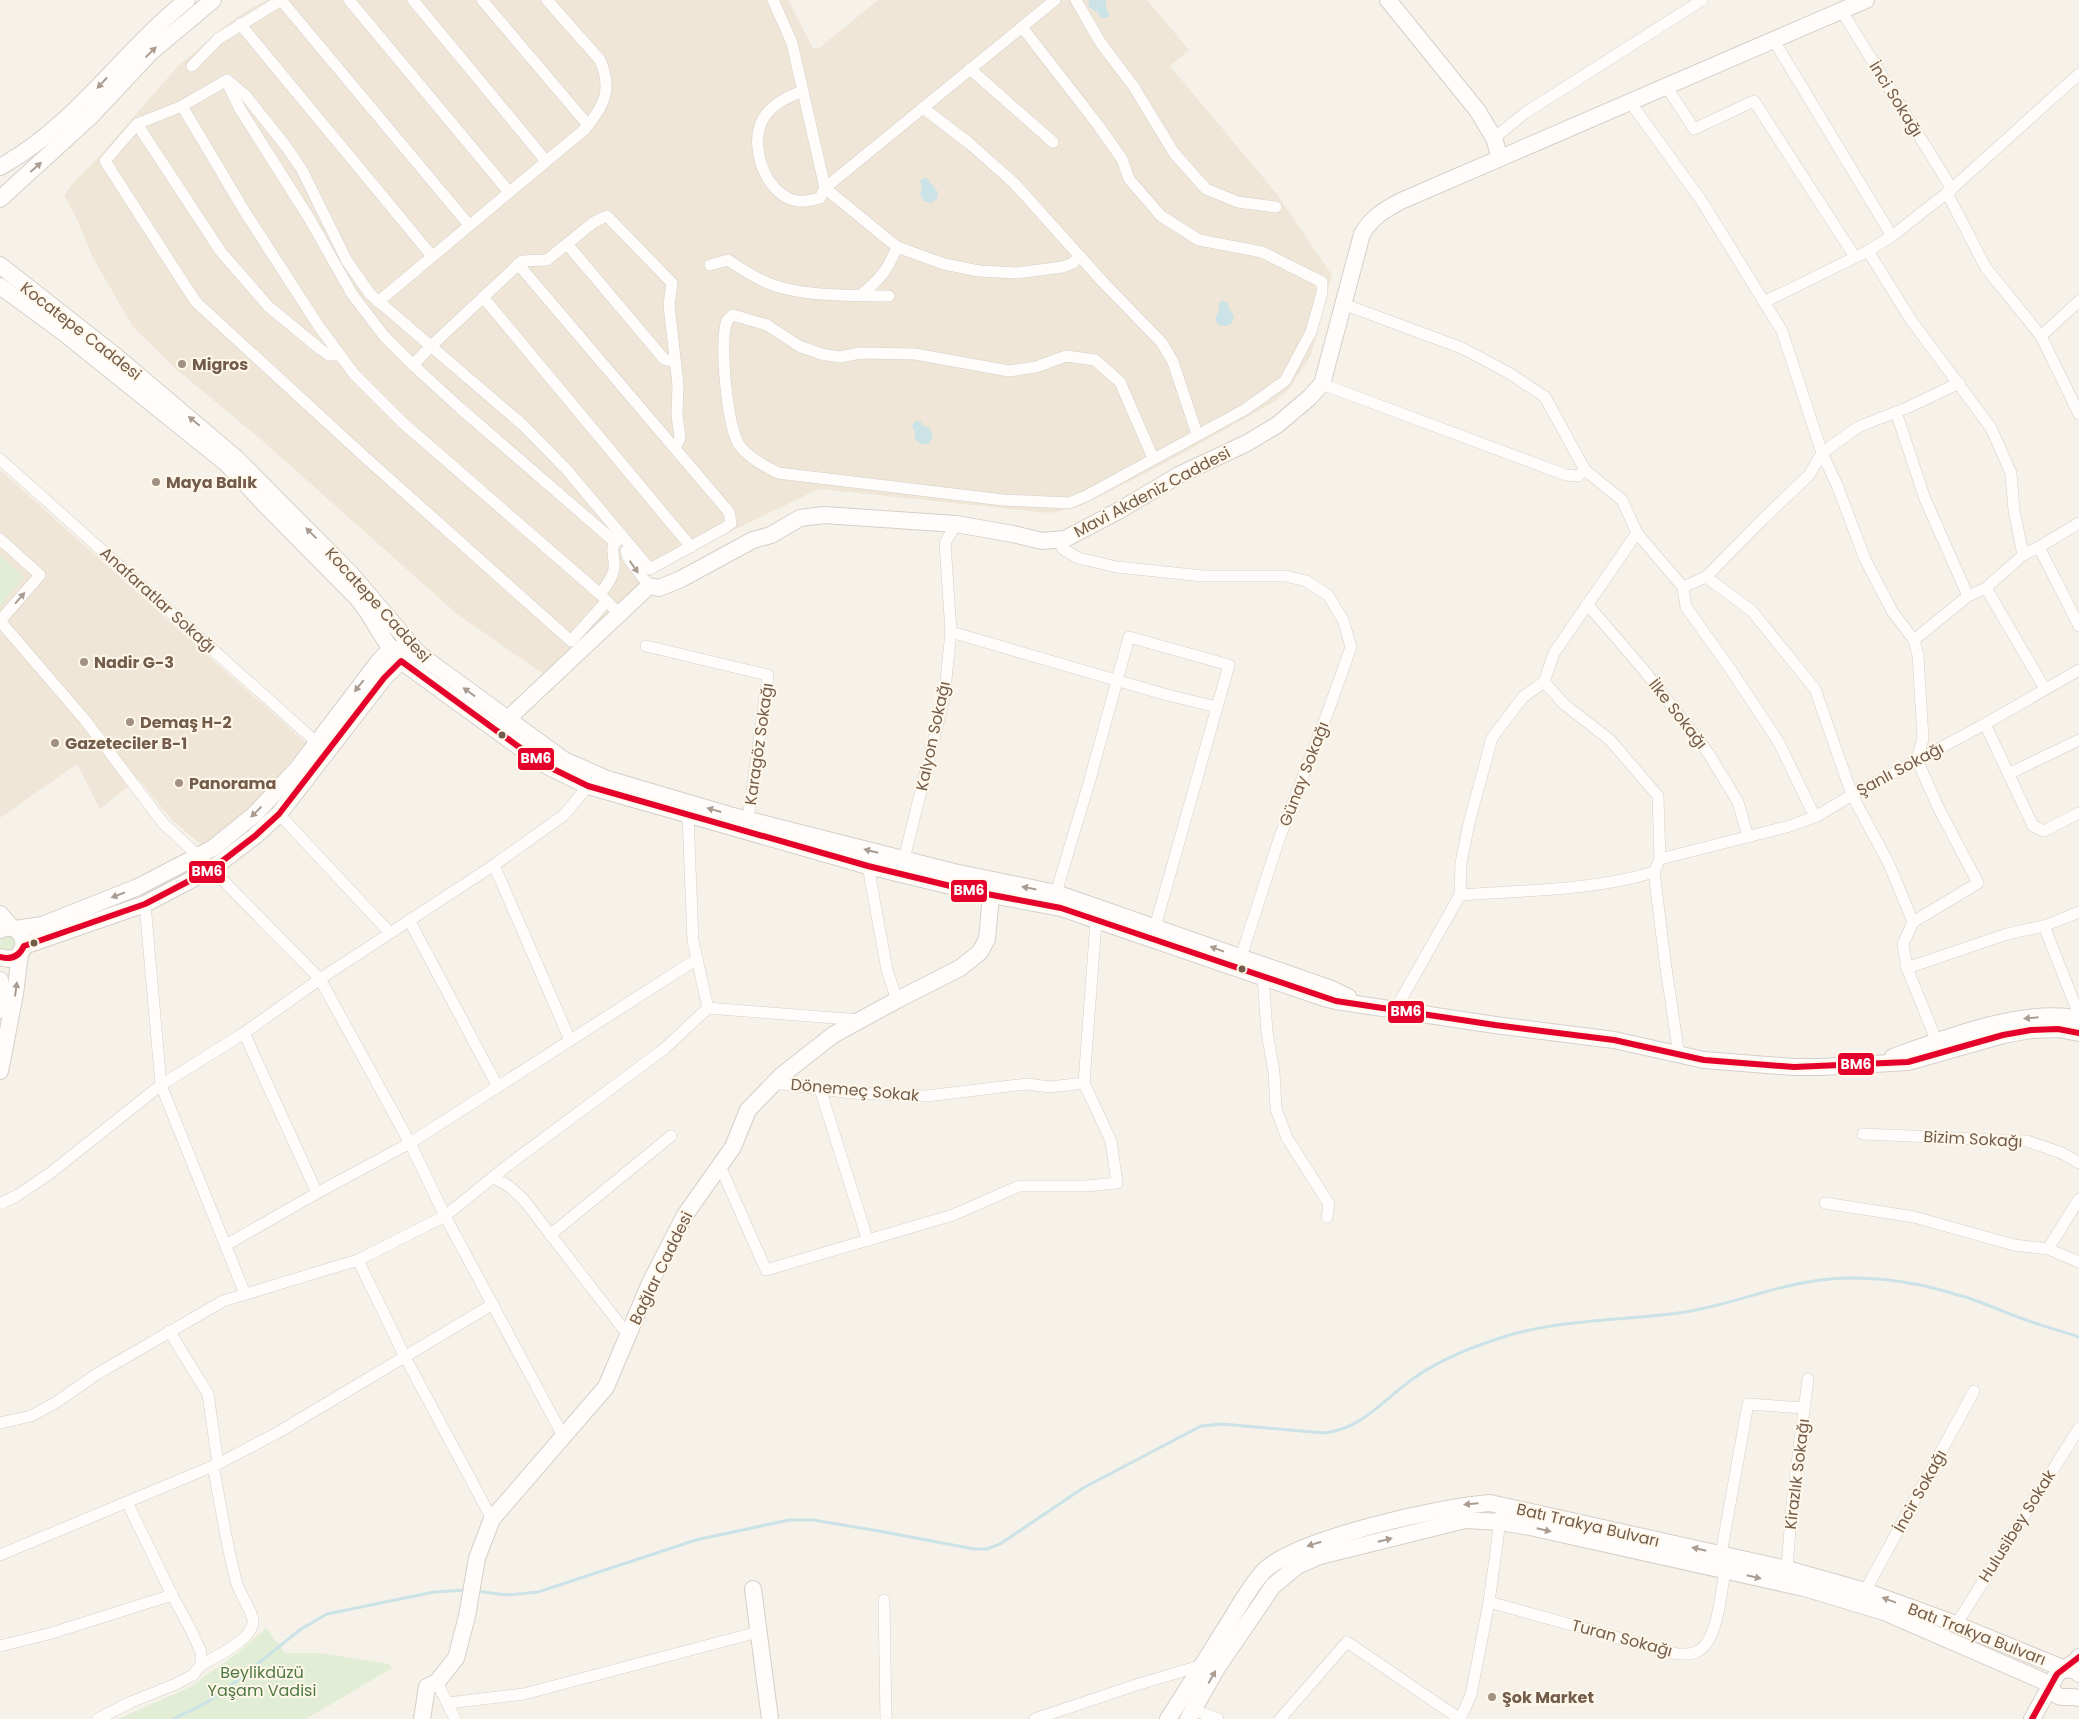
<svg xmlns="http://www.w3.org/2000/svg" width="2079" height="1719" font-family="Poppins,sans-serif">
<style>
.residential{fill:#efe6d7}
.green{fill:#e1edd5}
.water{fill:#cbe2e6}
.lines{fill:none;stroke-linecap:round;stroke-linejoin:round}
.stream{stroke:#cbe2e6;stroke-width:3}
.street-casing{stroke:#d5cfc8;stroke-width:12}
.secondary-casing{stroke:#d6cfc8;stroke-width:18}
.street{stroke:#fefdfc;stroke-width:11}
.secondary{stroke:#fefdfc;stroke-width:16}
.bus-1-casing{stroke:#fff8ea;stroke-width:10}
.bus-1{stroke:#e4002b;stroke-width:6}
.oneway{fill:#ab9c91}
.poi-dot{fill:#a29082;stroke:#fff8ea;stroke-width:2}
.bus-dot{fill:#745c4a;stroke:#fff8ea;stroke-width:2}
.labels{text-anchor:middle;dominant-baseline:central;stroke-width:4;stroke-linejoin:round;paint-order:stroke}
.street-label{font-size:16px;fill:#745c4a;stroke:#fff8ea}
.poi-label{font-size:16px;font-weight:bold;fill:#745c4a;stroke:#fff8ea;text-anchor:start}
.park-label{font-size:16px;fill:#4e7942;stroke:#fff8ea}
.line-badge{stroke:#fff8ea;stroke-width:2}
.badge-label{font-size:14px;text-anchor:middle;font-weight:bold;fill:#fff}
</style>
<rect width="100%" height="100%" fill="#f6f2ea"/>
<g class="residential">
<polygon points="267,0 788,0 813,48 818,49 878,0 1147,0 1189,50 1170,66 1277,194 1332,275 1311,355 1290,388 1274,402 1165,463 1081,506 1066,510 1049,513 819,489 694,549 650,576 614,606 546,676 457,614 265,443 176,369 133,327 93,258 74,213 64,196 72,184 96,160 178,66 226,25 246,11"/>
<polygon points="0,470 306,743 241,820 204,847 172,820 138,779 100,809 77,764 0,818"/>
</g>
<g class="green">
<polygon points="0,556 24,577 0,606"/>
<polygon points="1,934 16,938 14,951 0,950"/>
<polygon points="266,1628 285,1653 319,1653 389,1664 392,1668 306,1719 118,1719 190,1687 240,1651"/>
</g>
<g class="water">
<path d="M1089 0H1106V8L1109 13 1108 17 1102 18C1100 17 1100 15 1098 13 1093 8 1087 10 1089 0Z"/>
<polygon points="926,177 938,192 937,199 931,203 924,201 920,195 922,188 920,181"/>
<polygon points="1223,300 1228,303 1229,309 1234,316 1232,323 1226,326 1219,325 1215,319 1219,309 1219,304"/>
<path d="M915 421 921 422 923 426C930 427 934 432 932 439L928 444H920L915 439V432L912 427Z"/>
</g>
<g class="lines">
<g class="stream">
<path d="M475 1591 507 1595 538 1592 696 1540 789 1520H813L879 1531 974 1549H987L1000 1544 1083 1488 1201 1426 1222 1424 1324 1433C1362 1429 1384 1399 1414 1378 1438 1361 1467 1349 1494 1340 1553 1319 1618 1321 1679 1313 1723 1307 1765 1289 1808 1282 1857 1273 1911 1280 1958 1295 1981 1301 2003 1312 2026 1320 2043 1326 2061 1331 2079 1337"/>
<polyline points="173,1719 202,1705 220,1694 301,1629 327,1614 434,1592 467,1590"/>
</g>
<defs>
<g id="street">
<polyline points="281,0 469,225"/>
<polyline points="349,0 509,192"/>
<polyline points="413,0 546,161"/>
<polyline points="482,0 588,125"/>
<polyline points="773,0 792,43 825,188 897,247 944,264 979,271 1016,273 1063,267 1073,263 1080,256"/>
<polyline points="1076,0 1100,42 1134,87 1174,153 1206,189 1238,202 1276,207"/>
<polyline points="1841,10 1952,189"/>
<polyline points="240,24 432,256"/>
<path d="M1022 27 1098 125 1122 159 1129 179 1161 216 1199 240 1262 252 1322 282V293L1311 332 1285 381 1244 410 1086 496 1069 503 1003 500 778 473C765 466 749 458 740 446 727 430 719 339 727 321 729 318 731 317 733 315L767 325 799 346 821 354 840 357 860 353 915 354 1009 371 1036 367 1066 356 1095 360 1120 382 1153 458"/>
<polyline points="1773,39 1892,236"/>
<polyline points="192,66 218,39 281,0"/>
<polyline points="970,69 1053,142"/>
<polyline points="227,80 246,96 285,145 302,170 347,261 370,294 523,425 567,470 650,569 726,527 731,523 729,512 518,264"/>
<polyline points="227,80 182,106 137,124 105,161 188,290 197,303 367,459 571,641 606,602"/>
<polyline points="228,84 240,109 309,218 352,294 384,336 413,365 460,408 615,542"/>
<polyline points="1666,86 1694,129 1754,101 1855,257"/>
<path d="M803 91C786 97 766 107 760 126 751 152 768 197 798 201 805 202 813 200 820 198L825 188 1055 0"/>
<polyline points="1630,102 1701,200 1782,331 1822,453 1837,485 1865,559 1892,611 1914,640 1918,655 1923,739 1917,760 1939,809 1978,883 1913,922"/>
<polyline points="182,106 245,212 318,325 354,374 403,423 600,594 618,613"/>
<polyline points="923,108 969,143 1015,184 1102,281 1162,343 1173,362 1197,434"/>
<polyline points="137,124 221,252 268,306 320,349 329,355 340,355"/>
<polyline points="1494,138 1525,113 1702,0"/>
<polyline points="1947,193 1986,268 2041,336 2079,414"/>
<polyline points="567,244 664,359 675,362"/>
<polyline points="1868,251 1911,320 1991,428 2011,473 2014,510 2023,555"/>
<path d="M710 265 728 260C743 270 758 280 776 286 811 297 852 295 889 296"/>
<path d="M861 295C881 278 887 271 897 247"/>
<polyline points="483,297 691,547"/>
<path d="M378 302 585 129C604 106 613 90 600 60L547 0"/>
<polyline points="1764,302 1868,251 1892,236 1947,193 2079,74"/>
<polyline points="1343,304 1462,348 1509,373 1545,397 1585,470 1622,500 1637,533 1676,579 1683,587 1706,577"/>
<polyline points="2041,336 2079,301"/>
<polyline points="413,365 430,347 522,261 547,260 594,222 607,216 672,283 669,305 678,385 677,415 680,438 675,448"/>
<polyline points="1322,384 1566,475 1578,476 1585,470"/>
<polyline points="1896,412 1925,499 1968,596"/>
<polyline points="0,459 316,742"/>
<polyline points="2079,523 2039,547 2079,626"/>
<polyline points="1637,533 1554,653 1544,682 1565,705 1610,740 1658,796 1660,859 1654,872 1665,961 1679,1056"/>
<polyline points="0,539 40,575 0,621"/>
<polyline points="1057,539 1063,549 1078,558 1117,567 1203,576 1286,576 1306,581 1328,595 1343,620 1351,647 1326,717 1279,839 1241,957"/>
<polyline points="630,546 626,551 628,558 649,586"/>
<polyline points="1986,588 2045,689"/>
<path d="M600 594C606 586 612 579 614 569 616 557 607 546 620 539"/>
<polyline points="1587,604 1643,669 1709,754 1738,802 1748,837"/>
<polyline points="0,621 85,720 163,823 212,869 320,979 410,1143 445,1216 563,1436"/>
<polyline points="951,632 1167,695 1213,706 1216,710"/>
<polyline points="1914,640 1968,596 1986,588 2023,555 2039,547"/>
<polyline points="646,646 768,675 748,819"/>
<polyline points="2079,670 1985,724 2033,826 2044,831 2079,813"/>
<polyline points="2008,774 2079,740"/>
<polyline points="279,814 390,933"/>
<polyline points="688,816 693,941 708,1008 860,1020"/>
<polyline points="1817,816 1852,795 1985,724"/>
<polyline points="904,859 944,698 951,632 945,543 956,524"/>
<polyline points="1660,859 1790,826 1817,816 1811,809 1778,741 1731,670 1686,607 1683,587"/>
<polyline points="494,865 570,1040"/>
<polyline points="868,866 887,970 897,1000"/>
<polyline points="1056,893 1089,783 1129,637 1229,665 1155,927"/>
<path d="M1460 895C1525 890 1592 891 1654 872"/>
<polyline points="145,904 161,1085 245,1294"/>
<polyline points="409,920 498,1087"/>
<polyline points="2044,926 2079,1015"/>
<polyline points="1907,968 2007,934 2044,926 2079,912"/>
<polyline points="1263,977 1267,1032 1274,1072 1276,1109 1287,1138 1329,1204 1327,1217"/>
<polyline points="1395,1010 1460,895 1461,863 1469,823 1492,738 1523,697 1544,682"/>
<polyline points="244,1033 317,1193"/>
<polyline points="1937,1042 1907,968 1903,944 1913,922 1889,864 1852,795 1815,689 1752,611 1706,577 1760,522 1809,475 1822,453 1858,427 1909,407 1959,383"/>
<polyline points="774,1083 852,1093 927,1096 1027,1084 1050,1087 1084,1083"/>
<polyline points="820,1089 868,1241"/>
<polyline points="1863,1134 2027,1141 2062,1153 2079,1163"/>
<polyline points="720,1166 766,1270 953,1215 1019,1186 1086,1186 1117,1183 1111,1141 1084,1083 1096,921"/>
<polyline points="493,1177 510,1187 523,1199 628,1335"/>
<polyline points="1825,1203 1914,1217 2014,1245 2048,1249 2079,1199"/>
<polyline points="0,1204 18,1195 49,1174 161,1085 244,1033 320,979 494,865 564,815 588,786"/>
<polyline points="550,1235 671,1136"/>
<polyline points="226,1245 317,1193 410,1143 697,959"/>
<polyline points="2048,1249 2079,1262"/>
<polyline points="358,1260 405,1357 492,1519"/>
<polyline points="169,1331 208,1394 218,1464"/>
<polyline points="0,1423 31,1416 55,1403 97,1374 223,1301 358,1260 445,1216 508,1165 664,1049 708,1008"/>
<polyline points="1721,1554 1748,1404 1804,1408"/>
<polyline points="0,1555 218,1464 277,1433 493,1304"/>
<polyline points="1787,1569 1792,1503 1808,1379"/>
<polyline points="1865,1591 1974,1391"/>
<polyline points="884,1600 886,1719"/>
<path d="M1489 1602 1677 1654C1683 1654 1690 1655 1696 1652 1718 1644 1721 1591 1725 1571"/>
<polyline points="1956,1625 2079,1428"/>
<polyline points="0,1646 52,1633 172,1595"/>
<path d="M201 1665C215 1657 252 1640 253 1622 254 1615 240 1594 237 1584 226 1545 221 1505 213 1466"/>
<polyline points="437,1682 455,1719"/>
<polyline points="448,1703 524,1694 758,1632"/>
<polyline points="1194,1710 1218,1719"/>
<polyline points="98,1719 131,1702 176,1684 193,1675 201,1665 201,1652 191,1630 172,1595 127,1502"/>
<polyline points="1035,1719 1136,1685 1203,1665"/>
<polyline points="1280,1719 1347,1642 1460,1719 1471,1695 1489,1602 1501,1514"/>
</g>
<g id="secondary">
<polyline points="1388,0 1477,110 1494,138 1500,158"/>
<path d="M0 167C75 126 121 53 187 0"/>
<polyline points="0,199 91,116 151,52 213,0"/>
<polyline points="0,265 117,357 236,458 351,574 419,654 564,760 607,779 729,815 954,872 1056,893 1329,988 1348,997"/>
<path d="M0 286 64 333 227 464 269 509 357 598C374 617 383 643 401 661L530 755 547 766 588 786 868 866 971 891 1061 908 1324 998 1336 1001 1495 1025 1614 1040 1704 1060 1794 1067H1821L1908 1062 2003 1035 2031 1030 2058 1029 2079 1033"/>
<path d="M501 733 515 712 649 586 659 588 681 579 753 540 771 535 800 518 824 515 956 524 1013 534 1042 541 1065 539 1120 510 1179 475 1247 443 1277 425 1309 398 1322 384 1362 234C1372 217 1384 210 1401 201L1866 0"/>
<polyline points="0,914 12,928"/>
<polyline points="15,929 42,925 138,887 213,848 255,814 297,769 379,661 391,649 400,649"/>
<path d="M0 930C30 917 32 969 0 957"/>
<polyline points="24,946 145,904 212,869 255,836 279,814 384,678 409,653"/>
<polyline points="0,980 0,1010"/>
<path d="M1893 1057C1945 1038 2024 1007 2079 1019"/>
<polyline points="0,1071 15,994 20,953"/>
<polyline points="753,1589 770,1719"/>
<polyline points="422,1719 427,1687 437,1682 456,1658 467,1616 477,1558 492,1519 606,1387 650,1283 685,1215 733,1147 748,1110 782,1075 833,1035 897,1000 960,968 980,952 987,939 992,885"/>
<path d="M1168 1719C1187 1690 1205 1661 1223 1632 1236 1612 1247 1590 1263 1572 1293 1539 1444 1506 1490 1503L1787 1569 1865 1591 1945 1620 2065 1669 2076 1671 2079 1674"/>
<path d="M1188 1719 1217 1668 1273 1586 1297 1566 1320 1556 1465 1520 1501 1522 1530 1527 1804 1588 1884 1612 2050 1684C2057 1704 2065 1694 2079 1698"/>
<polyline points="2032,1719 2057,1674 2076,1661 2079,1657"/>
</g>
</defs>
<use href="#street" class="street-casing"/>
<use href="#secondary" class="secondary-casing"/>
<use href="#street" class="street"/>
<use href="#secondary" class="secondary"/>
<defs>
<g id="bus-1">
<path d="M0 957C11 960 19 957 24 946L145 904 212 869 255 836 279 814 384 678 401 661 530 755 547 766 588 786 868 866 971 891 1061 908 1336 1001 1495 1025 1614 1040 1704 1060 1794 1067 1908 1062 2003 1035 2031 1030 2058 1029 2079 1033"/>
<polyline points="2032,1719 2057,1674 2079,1657"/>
</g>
</defs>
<use href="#bus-1" class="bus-1-casing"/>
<use href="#bus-1" class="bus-1"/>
</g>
<defs><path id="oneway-solid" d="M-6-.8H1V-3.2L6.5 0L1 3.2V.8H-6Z" transform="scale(1.25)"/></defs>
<g class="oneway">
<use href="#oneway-solid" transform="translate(151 52) rotate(-44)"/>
<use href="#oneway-solid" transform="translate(102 83) rotate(133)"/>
<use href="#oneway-solid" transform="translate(36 167) rotate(-41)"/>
<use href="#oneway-solid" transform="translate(194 421) rotate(-141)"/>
<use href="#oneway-solid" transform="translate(311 533) rotate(-136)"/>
<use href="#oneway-solid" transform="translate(634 567) rotate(55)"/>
<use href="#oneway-solid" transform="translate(20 598) rotate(-49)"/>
<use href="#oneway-solid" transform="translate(359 686) rotate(128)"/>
<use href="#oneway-solid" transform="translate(469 692) rotate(-144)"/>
<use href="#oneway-solid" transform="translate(714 810) rotate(-164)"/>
<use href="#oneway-solid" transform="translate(256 812) rotate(136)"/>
<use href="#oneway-solid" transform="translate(871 851) rotate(-166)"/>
<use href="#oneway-solid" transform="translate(1029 888) rotate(-169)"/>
<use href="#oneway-solid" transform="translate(118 895) rotate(159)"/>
<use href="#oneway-solid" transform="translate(1217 949) rotate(-160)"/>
<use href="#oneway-solid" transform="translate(16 989) rotate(-82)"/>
<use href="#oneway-solid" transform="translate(2031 1018) rotate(175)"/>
<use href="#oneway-solid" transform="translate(1471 1504) rotate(175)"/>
<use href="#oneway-solid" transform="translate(1544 1530) rotate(13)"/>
<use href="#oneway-solid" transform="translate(1385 1540) rotate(-14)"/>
<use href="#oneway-solid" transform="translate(1314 1544) rotate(163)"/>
<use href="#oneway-solid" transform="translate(1699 1549) rotate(-167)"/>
<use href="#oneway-solid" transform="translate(1754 1577) rotate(13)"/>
<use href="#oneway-solid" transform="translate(1889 1600) rotate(-160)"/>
<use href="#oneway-solid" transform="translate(1212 1677) rotate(-61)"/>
</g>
<g class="poi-dot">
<circle cx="182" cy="364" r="5"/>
<circle cx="156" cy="482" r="5"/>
<circle cx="84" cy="662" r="5"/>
<circle cx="130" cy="722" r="5"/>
<circle cx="55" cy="743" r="5"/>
<circle cx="179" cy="783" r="5"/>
<circle cx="1492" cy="1697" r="5"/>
</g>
<g class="bus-dot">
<circle cx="502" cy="735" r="4.5"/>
<circle cx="34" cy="943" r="4.5"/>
<circle cx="1242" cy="969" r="4.5"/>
</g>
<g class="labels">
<g class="street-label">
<text transform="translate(1896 99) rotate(58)">İnci Sokağı</text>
<text transform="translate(81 331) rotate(38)">Kocatepe Caddesi</text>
<text transform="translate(1152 492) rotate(-28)">Mavi Akdeniz Caddesi</text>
<text transform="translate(158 600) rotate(42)">Anafaratlar Sokağı</text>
<text transform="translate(378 605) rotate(48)">Kocatepe Caddesi</text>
<text transform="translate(1678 714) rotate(52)">İlke Sokağı</text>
<text transform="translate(933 736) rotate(-78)">Kalyon Sokağı</text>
<text transform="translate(759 744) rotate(-82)">Karagöz Sokağı</text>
<text transform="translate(1900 769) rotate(-28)">Şanlı Sokağı</text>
<text transform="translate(1304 774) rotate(-69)">Günay Sokağı</text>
<text transform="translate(855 1090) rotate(5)">Dönemeç Sokak</text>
<text transform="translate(1973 1139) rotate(3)">Bizim Sokağı</text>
<text transform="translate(661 1268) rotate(-64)">Bağlar Caddesi</text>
<text transform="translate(1797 1474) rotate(-83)">Kirazlık Sokağı</text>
<text transform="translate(1920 1491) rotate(-61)">İncir Sokağı</text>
<text transform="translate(1588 1525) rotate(13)">Batı Trakya Bulvarı</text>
<text transform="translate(2017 1526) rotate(-58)">Hulusibey Sokak</text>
<text transform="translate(1977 1634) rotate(21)">Batı Trakya Bulvarı</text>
<text transform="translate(1622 1638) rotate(15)">Turan Sokağı</text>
</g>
<g class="poi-label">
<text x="192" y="364">Migros</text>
<text x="166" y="482">Maya Balık</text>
<text x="94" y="662">Nadir G-3</text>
<text x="140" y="722">Demaş H-2</text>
<text x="65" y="743">Gazeteciler B-1</text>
<text x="189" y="783">Panorama</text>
<text x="1502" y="1697">Şok Market</text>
</g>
<g class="park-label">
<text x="262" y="1672">Beylikdüzü<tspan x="262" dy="18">Yaşam Vadisi</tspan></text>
</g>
</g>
<g class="line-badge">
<rect x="517" y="747" width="38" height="24" rx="5" fill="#e4002b"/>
<rect x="188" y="860" width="38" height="24" rx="5" fill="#e4002b"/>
<rect x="950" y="879" width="38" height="24" rx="5" fill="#e4002b"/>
<rect x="1387" y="1000" width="38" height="24" rx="5" fill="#e4002b"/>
<rect x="1837" y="1052" width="38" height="24" rx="5" fill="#e4002b"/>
</g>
<g class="badge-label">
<text x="536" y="763">BM6</text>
<text x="207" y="876">BM6</text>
<text x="969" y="895">BM6</text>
<text x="1406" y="1016">BM6</text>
<text x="1856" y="1069">BM6</text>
</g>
</svg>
